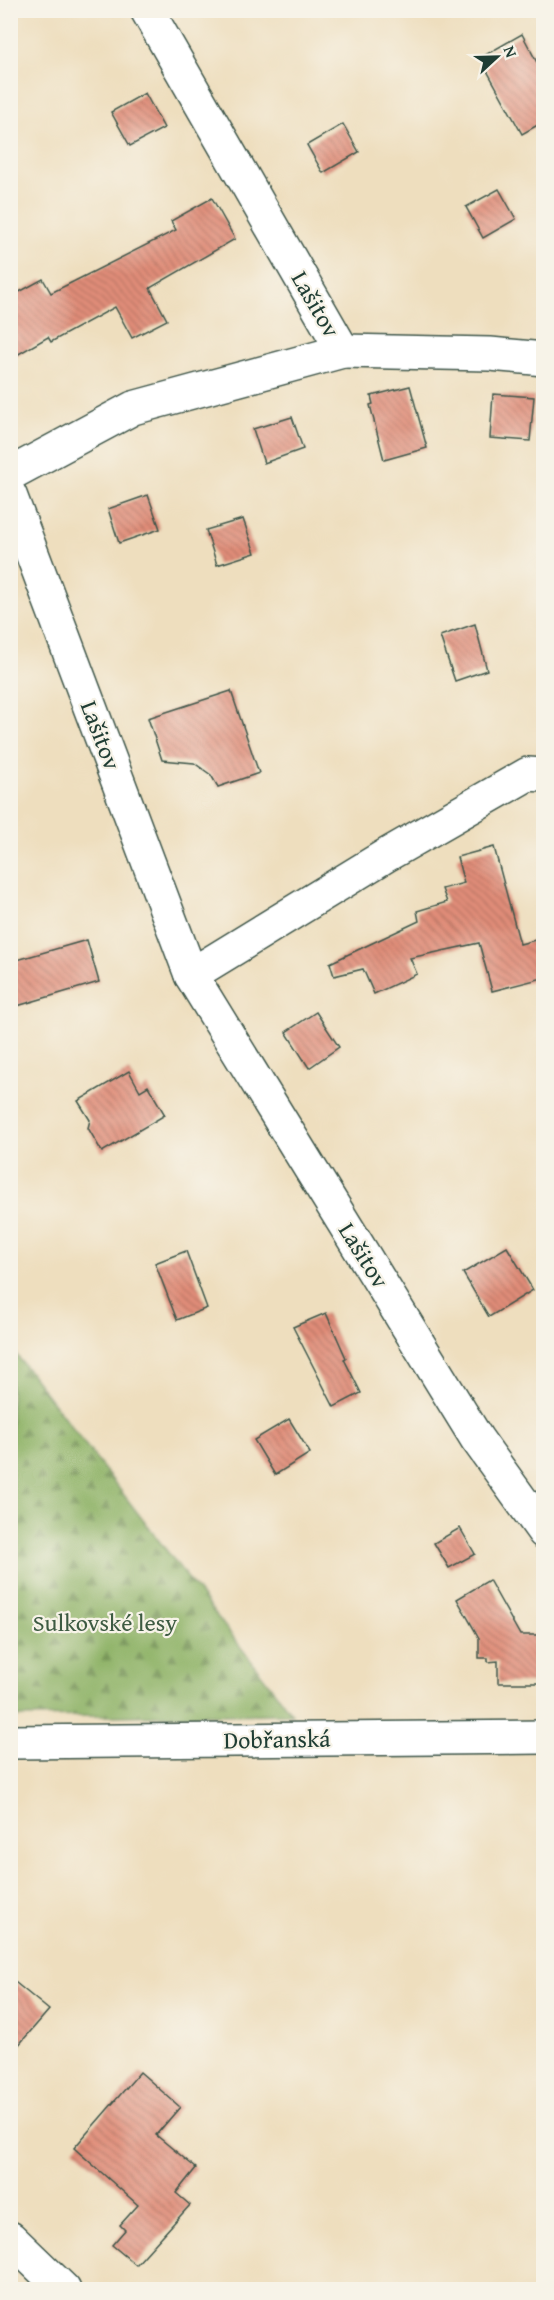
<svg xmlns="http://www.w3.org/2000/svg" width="554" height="2300" font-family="'Gentium Book Plus',serif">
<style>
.forest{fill:url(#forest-firs);stroke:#57784e;stroke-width:1.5}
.building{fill:url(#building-back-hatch)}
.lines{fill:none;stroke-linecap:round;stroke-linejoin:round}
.minor-casing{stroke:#3e5549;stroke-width:36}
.tertiary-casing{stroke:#3e5549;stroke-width:36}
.minor{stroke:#fff;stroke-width:33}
.tertiary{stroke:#fff;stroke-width:33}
.labels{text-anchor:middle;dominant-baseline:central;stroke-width:4.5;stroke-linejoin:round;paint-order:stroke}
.street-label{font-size:24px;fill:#1f3d34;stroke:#f7f3e8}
.park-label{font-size:24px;fill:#3d5b42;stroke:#f7f3e8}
</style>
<defs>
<pattern id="forest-firs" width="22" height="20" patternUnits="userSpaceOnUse" patternTransform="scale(1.5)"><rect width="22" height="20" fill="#8fb368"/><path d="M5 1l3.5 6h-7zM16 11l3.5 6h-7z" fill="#749356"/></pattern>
<pattern id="building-back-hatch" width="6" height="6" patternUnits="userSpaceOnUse" patternTransform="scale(1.5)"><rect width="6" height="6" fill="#e08c78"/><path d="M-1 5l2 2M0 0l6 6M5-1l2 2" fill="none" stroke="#b57463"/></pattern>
</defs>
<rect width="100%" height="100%" fill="#f7f3e8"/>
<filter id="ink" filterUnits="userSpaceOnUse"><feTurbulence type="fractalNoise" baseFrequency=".0167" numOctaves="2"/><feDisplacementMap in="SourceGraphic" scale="12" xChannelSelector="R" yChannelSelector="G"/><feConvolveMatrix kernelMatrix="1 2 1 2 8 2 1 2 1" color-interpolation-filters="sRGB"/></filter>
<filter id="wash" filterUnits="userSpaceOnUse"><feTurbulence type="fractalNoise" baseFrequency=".008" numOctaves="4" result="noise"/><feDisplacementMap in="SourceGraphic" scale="24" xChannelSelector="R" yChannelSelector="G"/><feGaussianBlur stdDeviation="1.35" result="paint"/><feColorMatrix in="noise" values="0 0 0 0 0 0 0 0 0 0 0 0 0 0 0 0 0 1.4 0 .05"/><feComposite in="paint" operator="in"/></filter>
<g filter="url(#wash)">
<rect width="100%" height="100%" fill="#eedebe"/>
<polygon class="forest" points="11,1348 292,1714 11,1717"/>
<g id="blocks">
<g class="building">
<polygon points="522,34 543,74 543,122 522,134 480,58"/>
<polygon points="145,93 164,128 130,146 111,112"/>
<polygon points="343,124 359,152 323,173 307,145"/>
<polygon points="499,189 516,219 483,238 466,207"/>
<polygon points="212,198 235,239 150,288 167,320 132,338 115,307 51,342 48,337 10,359 10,297 43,279 51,293 176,230 171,221"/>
<polygon points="410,386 427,448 384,460 370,405 373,404 371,396"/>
<polygon points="493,394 534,397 530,441 490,438"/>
<polygon points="292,417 303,449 264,463 253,429"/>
<polygon points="148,495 160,529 119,543 108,509"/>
<polygon points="243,519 255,553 217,565 206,530"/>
<polygon points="475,624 487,670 455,681 440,636"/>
<polygon points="231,691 259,773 218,787 211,775 194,763 162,760 148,718"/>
<polygon points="494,847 520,944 543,938 543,978 492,991 479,943 410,958 417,974 374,994 363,969 334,976 330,963 419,921 417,911 447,902 442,889 464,883 457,857"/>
<polygon points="87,940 99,982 17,1006 10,985 10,962"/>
<polygon points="316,1012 339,1047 309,1068 286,1032"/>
<polygon points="129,1071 140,1091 148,1086 165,1115 102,1152 88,1128 90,1120 78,1101"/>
<polygon points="507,1247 533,1290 489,1317 463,1273"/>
<polygon points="186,1251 207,1308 177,1320 155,1263"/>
<polygon points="326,1313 346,1358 344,1359 361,1393 334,1407 293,1327"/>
<polygon points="289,1419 310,1453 275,1475 254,1440"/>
<polygon points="460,1528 475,1554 449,1568 434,1543"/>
<polygon points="489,1580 520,1635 543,1635 543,1683 498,1683 498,1661 488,1662 488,1658 479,1658 479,1638 457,1599"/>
<polygon points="10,1978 49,2010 10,2055"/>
<polygon points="140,2072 180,2107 156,2135 196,2168 176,2193 190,2205 136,2265 112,2245 125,2230 120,2225 138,2205 74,2148"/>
</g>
</g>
</g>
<g filter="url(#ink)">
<use href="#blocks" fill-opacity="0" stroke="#3e5549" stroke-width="1.5"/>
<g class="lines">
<defs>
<g id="minor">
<polyline points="343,351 490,354 544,359"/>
<polyline points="10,474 133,408 343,351 147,10"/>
<polyline points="10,495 191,975 477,1439 544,1532"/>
<polyline points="191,975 385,856 528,774 544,775"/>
<polyline points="10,2238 64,2290"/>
</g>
<polyline id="tertiary" points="10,1742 544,1737"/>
</defs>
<use href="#minor" class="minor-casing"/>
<use href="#tertiary" class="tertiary-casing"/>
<use href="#minor" class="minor"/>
<use href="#tertiary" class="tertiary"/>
</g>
</g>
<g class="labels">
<g class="street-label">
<text transform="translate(316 304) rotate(60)">Lašitov</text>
<text transform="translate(101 735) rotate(69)">Lašitov</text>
<text transform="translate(364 1255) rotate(58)">Lašitov</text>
<text transform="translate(277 1739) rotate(-1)">Dobřanská</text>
</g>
<g class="park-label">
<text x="105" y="1622">Sulkovské lesy</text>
</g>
</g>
<rect width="554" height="2300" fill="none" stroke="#f7f3e8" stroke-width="36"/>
<g transform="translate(497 57) rotate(68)" stroke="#f7f3e8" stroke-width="4.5" paint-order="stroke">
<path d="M0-4.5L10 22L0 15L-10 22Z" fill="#1f3d34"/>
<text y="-9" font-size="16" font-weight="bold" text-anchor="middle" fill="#1f3d34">N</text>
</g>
</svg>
